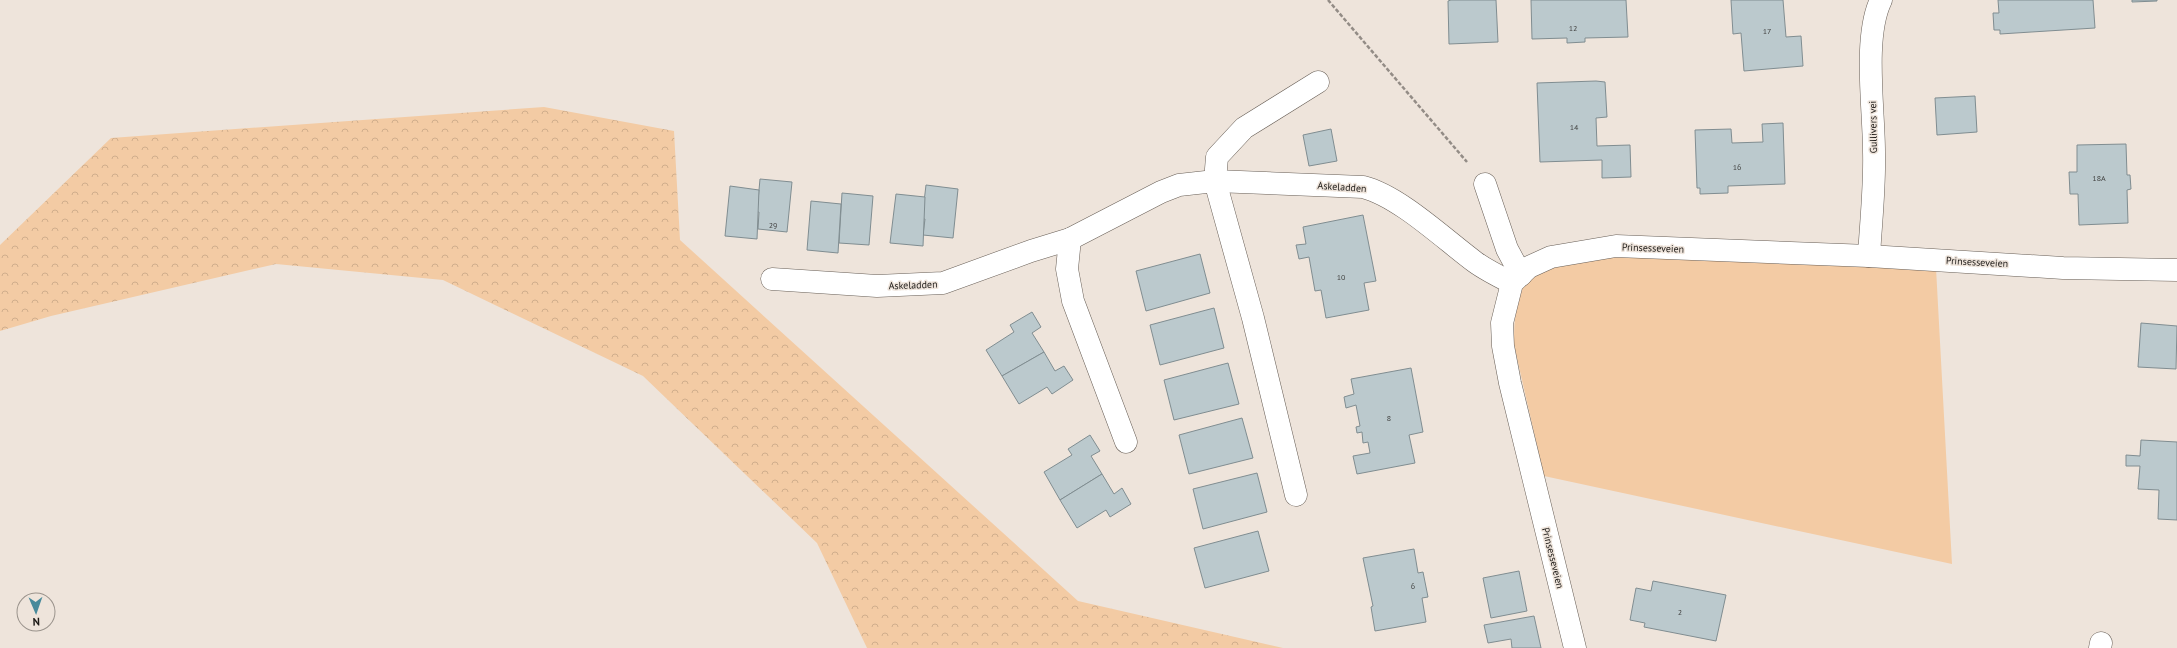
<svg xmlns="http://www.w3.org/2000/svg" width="2177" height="648" font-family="'PT Sans',sans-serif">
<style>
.forest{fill:url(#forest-crowns)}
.park{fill:#f3cba4}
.building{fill:#bbc9cd;stroke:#808d91}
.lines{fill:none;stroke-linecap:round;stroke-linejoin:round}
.minor-casing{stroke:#685f57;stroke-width:23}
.path{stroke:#938c86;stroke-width:2.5;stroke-dasharray:4 2;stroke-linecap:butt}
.minor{stroke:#fff;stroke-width:22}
.labels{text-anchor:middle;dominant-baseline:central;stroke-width:3;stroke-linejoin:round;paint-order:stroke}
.number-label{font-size:8px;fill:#444544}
.street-label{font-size:10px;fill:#1c1916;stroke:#eee4db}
</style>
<defs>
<pattern id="forest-crowns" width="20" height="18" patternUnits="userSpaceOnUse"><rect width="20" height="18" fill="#f3cba4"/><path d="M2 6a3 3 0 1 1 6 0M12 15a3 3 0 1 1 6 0" fill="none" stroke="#d0ae8c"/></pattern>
</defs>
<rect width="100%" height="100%" fill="#eee4db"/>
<polygon class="forest" points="544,107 674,131 680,240 1078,601 1283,648 867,648 817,543 643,376 443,280 276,264 51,316 0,331 0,245 111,138"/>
<path class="park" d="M1618 253 1936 268 1952 564 1544 476 1514 345C1514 324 1515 286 1534 273 1555 259 1594 258 1618 253Z"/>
<g class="building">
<polygon points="1451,0 1496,0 1498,42 1449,44 1448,1"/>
<polygon points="1531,0 1626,0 1628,37 1585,38 1585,42 1567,43 1567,38 1532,39"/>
<polygon points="1731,0 1783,0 1786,37 1801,36 1803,66 1744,71 1741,33 1733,34"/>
<polygon points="1998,0 2093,0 2095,28 2000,34 2000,30 1994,30 1993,13 1999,13"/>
<polygon points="2132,0 2157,0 2157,1 2132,2"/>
<polygon points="1596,81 1605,82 1607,117 1596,118 1597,146 1630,145 1631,177 1602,178 1602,160 1540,162 1537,83"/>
<polygon points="1975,96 1977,132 1937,135 1935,98"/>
<polygon points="1783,123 1785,184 1728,186 1728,193 1700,194 1700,188 1697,188 1695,130 1731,129 1732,143 1763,142 1762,124"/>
<polygon points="1331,129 1337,161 1309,166 1303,135"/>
<polygon points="2126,144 2127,175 2130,175 2131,189 2127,190 2128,223 2079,225 2078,194 2070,194 2069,172 2077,172 2077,145"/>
<polygon points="760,179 792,182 787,232 758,229 759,212 757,212"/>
<polygon points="926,185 958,189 953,238 923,235 925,219 922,219"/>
<polygon points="730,186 759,190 757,239 725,236"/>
<polygon points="842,193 873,196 869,245 839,243"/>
<polygon points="896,194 925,197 923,246 890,243"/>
<polygon points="811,201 841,204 838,253 807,250"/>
<polygon points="1363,215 1376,281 1364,283 1369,310 1326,318 1321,290 1315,291 1309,257 1299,259 1296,245 1306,244 1303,227"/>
<polygon points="1200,254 1210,293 1146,311 1136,271"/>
<polygon points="1214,308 1224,348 1160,365 1150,325"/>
<polygon points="1032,312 1041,327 1032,333 1044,352 1002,376 986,350 1014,332 1010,325"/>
<polygon points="2141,323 2177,326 2176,369 2138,367"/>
<polygon points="1044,352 1055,371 1064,366 1073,380 1052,394 1047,387 1019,404 1002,376"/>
<polygon points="1228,363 1239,404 1174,420 1164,380"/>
<polygon points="1411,368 1423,432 1409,435 1415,463 1357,474 1353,456 1370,453 1368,442 1363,443 1362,432 1357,433 1356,427 1360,426 1356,405 1346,408 1344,397 1354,394 1351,379"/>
<polygon points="1242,418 1253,458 1189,474 1179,435"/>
<polygon points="1090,435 1100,451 1091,456 1102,474 1060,500 1044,472 1072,455 1068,449"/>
<polygon points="2141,440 2177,442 2177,520 2158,519 2159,490 2138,489 2140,466 2126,466 2126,455 2140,456"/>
<polygon points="1257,473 1267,512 1203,529 1193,489"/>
<polygon points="1102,474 1114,494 1122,488 1131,504 1110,517 1106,510 1077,528 1060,500"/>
<polygon points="1258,531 1269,571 1205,588 1194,548"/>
<polygon points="1414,549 1418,573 1423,572 1428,597 1422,598 1426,622 1375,631 1371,607 1373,606 1363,558"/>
<polygon points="1519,571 1527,611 1491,618 1483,578"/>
<polygon points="1653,581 1726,595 1716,641 1644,627 1645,623 1630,620 1636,588 1651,591"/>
<polygon points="1534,616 1541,648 1512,648 1511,639 1488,643 1484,625"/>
</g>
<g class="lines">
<defs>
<g id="minor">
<polyline points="1485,184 1507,249 1521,275"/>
<polyline points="1070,239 1067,269 1073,301 1126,442"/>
<path d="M1869 256C1871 221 1875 186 1874 152 1874 109 1863 37 1881 0"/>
<path d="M772 279 877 286 943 283 1031 251 1070 239 1161 192 1179 185 1215 181 1363 187C1399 196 1444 239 1475 262 1486 270 1500 277 1512 283"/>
<polyline points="1296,495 1253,318 1215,181 1217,157 1244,128 1318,82"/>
<polyline points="1575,648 1510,383 1503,346 1502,323 1512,283 1529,267 1551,257 1616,246 1869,256 2063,268 2177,270"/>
<polyline points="2100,648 2101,643"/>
</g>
</defs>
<use href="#minor" class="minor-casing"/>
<polyline class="path" points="1328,0 1467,162"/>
<use href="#minor" class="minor"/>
</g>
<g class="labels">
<g class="number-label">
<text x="1573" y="28">12</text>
<text x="1767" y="31">17</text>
<text x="1574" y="127">14</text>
<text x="1737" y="167">16</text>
<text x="2099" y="178">18A</text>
<text x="773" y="225">29</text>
<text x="1341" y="277">10</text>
<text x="1389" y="418">8</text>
<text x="1413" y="586">6</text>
<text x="1680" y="612">2</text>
</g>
<g class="street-label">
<text transform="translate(1873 127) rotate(-91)">Gullivers vei</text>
<text transform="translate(1342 187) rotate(4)">Askeladden</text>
<text transform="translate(1653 248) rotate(2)">Prinsesseveien</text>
<text transform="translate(1977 262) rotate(3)">Prinsesseveien</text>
<text transform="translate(913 285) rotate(-2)">Askeladden</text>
<text transform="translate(1553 558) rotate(76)">Prinsesseveien</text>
</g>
</g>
<g transform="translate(36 612) rotate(178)"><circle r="19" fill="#eee4db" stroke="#9a938c"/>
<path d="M0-3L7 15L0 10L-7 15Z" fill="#488a9b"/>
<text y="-6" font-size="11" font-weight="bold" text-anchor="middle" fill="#1c1916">N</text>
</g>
</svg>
